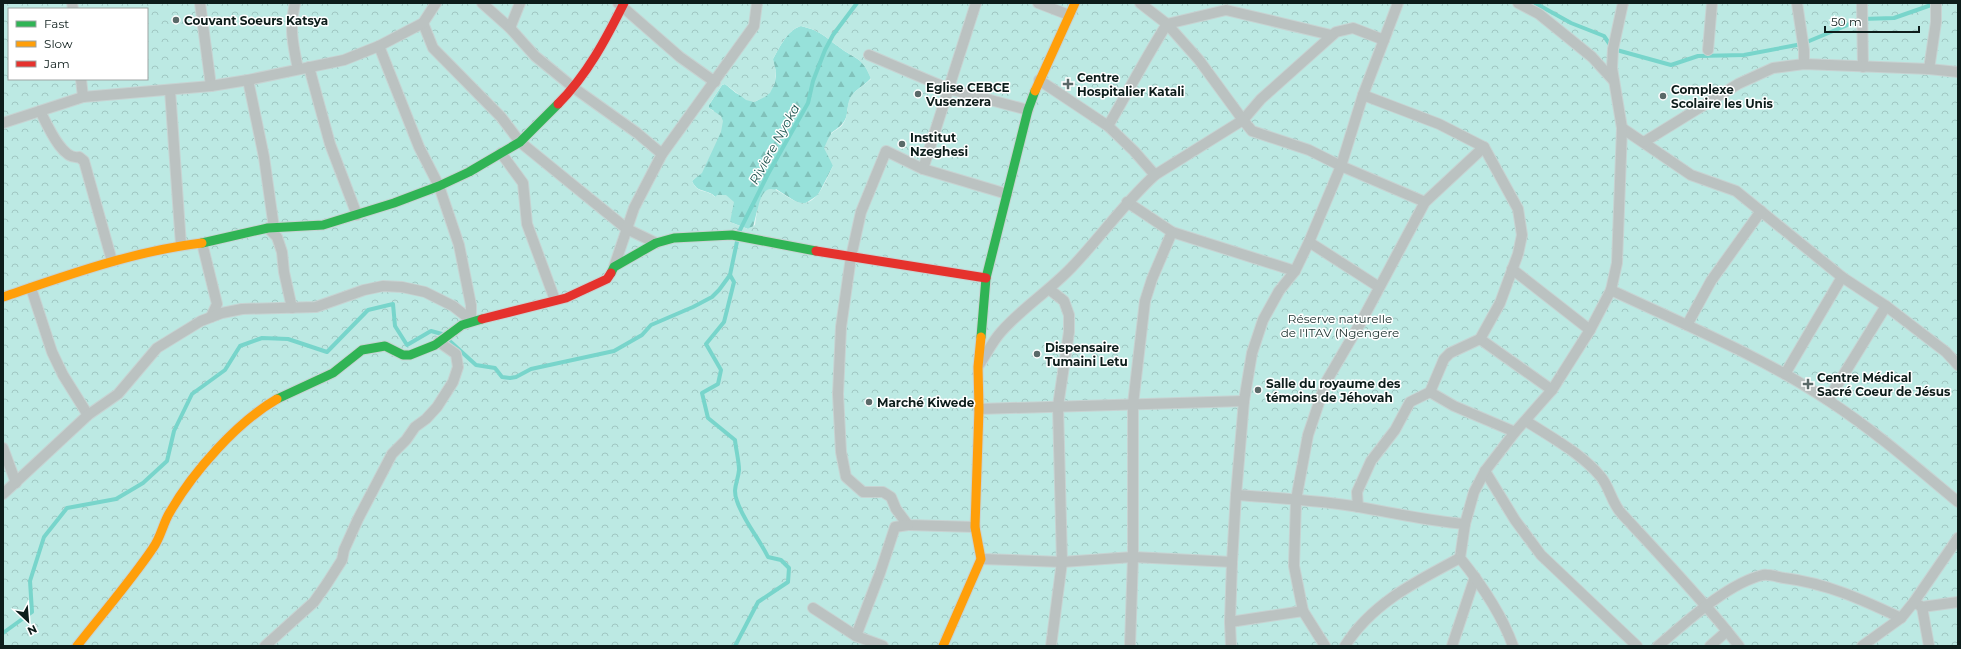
<svg xmlns="http://www.w3.org/2000/svg" width="1961" height="649" font-family="Montserrat,sans-serif">
<style>
.forest{fill:url(#forest-firs)}
.park{fill:url(#park-crowns);fill-rule:evenodd}
.lines{fill:none;stroke-linecap:round;stroke-linejoin:round}
.stream{stroke:#78d5cb;stroke-width:4}
.street-casing{stroke:#c7d3d2;stroke-width:12}
.fast-casing{stroke:#c7d3d2;stroke-width:11}
.slow-casing{stroke:#c7d3d2;stroke-width:11}
.jam-casing{stroke:#c7d3d2;stroke-width:11}
.street{stroke:#bbc2c1;stroke-width:10}
.fast{stroke:#30b455;stroke-width:9}
.slow{stroke:#ff9f0a;stroke-width:9}
.jam{stroke:#e5322d;stroke-width:9}
.poi-dot{fill:#5a6968;stroke:#fff;stroke-width:1.5}
.labels{text-anchor:middle;dominant-baseline:central;stroke-width:3;stroke-linejoin:round;paint-order:stroke}
.poi-label{font-size:12px;font-weight:bold;fill:#0d1d1b;stroke:#fff;text-anchor:start}
.park-label{font-size:12px;fill:#182e2b;stroke:#fff}
.water-label{font-size:13px;font-style:italic;fill:#1d524d;stroke:#fff}
</style>
<defs>
<pattern id="forest-firs" width="22" height="20" patternUnits="userSpaceOnUse"><rect width="22" height="20" fill="#97e1da"/><path d="M5 1l3.5 6h-7zM16 11l3.5 6h-7z" fill="#81c1ba"/></pattern>
<pattern id="park-crowns" width="20" height="18" patternUnits="userSpaceOnUse"><rect width="20" height="18" fill="#bce9e3"/><path d="M2 6a3 3 0 1 1 6 0M12 15a3 3 0 1 1 6 0" fill="none" stroke="#a0c7c2"/></pattern>
</defs>
<rect width="100%" height="100%" fill="#eaf7f6"/>
<path class="forest" d="M801 26C821 31 824 36 839 47 856 60 862 56 871 78 866 84 856 90 854 93 841 111 856 117 831 133L833 166 818 195 806 203H798L776 189 757 211 753 227 748 229 730 222V216C725 210 719 199 712 194 703 189 697 192 692 181 713 163 711 136 714 111L709 108V105L722 85 725 84 736 93 754 102C768 95 776 88 776 72 775 67 773 64 773 59 780 47 787 30 801 26Z"/>
<path class="park" d="M3 3H1958V646H3ZM9 9H147V79H9ZM801 26C821 31 824 36 839 47 856 60 862 56 871 79 865 85 853 91 850 98 846 107 849 115 843 124 840 129 834 130 831 134 828 138 826 144 824 148L833 166C827 177 822 193 812 200 789 217 764 151 755 225L748 229 730 222 734 202 726 195H717L715 197C706 188 698 195 692 181L702 173 721 132 723 121 721 116 709 108V105L722 85 725 84 746 100 754 102 765 97 770 93 775 83 776 71 773 59C780 47 787 30 801 26Z"/>
<g class="lines">
<g class="stream">
<polyline points="1535,3 1571,23 1604,36 1613,49 1671,65 1698,56 1744,55 1802,44 1862,19 1894,18 1934,4"/>
<path d="M730 275 734 282 724 322 706 344 721 370 718 384 702 393 708 418 735 440C736 450 739 461 739 470 738 482 732 488 737 501 744 522 759 538 768 557L781 560 789 568 788 582 758 602 735 646"/>
<polyline points="3,633 32,612 30,581 44,537 67,508 116,499 143,483 167,461 174,431 192,394 225,370 240,346 262,338 288,339 327,352 368,310 393,304 395,326 407,345 431,331 442,334 476,365 495,368 502,377 510,378 516,377 531,369 614,351 642,335 651,325 693,307 712,297 719,290 730,275 739,232 768,174 808,103 813,81 825,50 833,35 857,3"/>
</g>
<defs>
<g id="street">
<polyline points="72,3 73,9"/>
<polyline points="200,3 211,86"/>
<path d="M295 3C289 28 293 45 298 69"/>
<polyline points="482,3 510,28 535,56 574,88 637,133 662,154"/>
<polyline points="618,3 680,57 715,82"/>
<polyline points="1038,3 1069,15"/>
<polyline points="1140,3 1167,24 1199,60 1243,120 1261,99 1336,32 1353,28 1384,40"/>
<polyline points="1518,3 1539,14 1592,57 1613,80"/>
<polyline points="1797,3 1804,50 1804,64"/>
<polyline points="1862,3 1863,67"/>
<polyline points="423,23 433,48 501,117 520,142 627,229 656,243"/>
<polyline points="510,28 520,3"/>
<polyline points="379,46 419,147 439,186 459,245 471,305 471,320"/>
<polyline points="1708,50 1712,3"/>
<polyline points="869,55 949,89 1028,110"/>
<polyline points="309,67 330,144 357,215"/>
<polyline points="1929,69 1936,22 1936,3"/>
<polyline points="81,79 83,97"/>
<polyline points="248,80 264,157 274,228"/>
<polyline points="1039,80 1108,126 1134,151 1155,175"/>
<polyline points="170,90 181,245"/>
<path d="M40 111C47 124 62 161 79 157L84 161 112 261"/>
<polyline points="3,123 83,97 211,86 248,80 344,60 379,46 423,23 436,3"/>
<path d="M1108 126C1128 92 1146 57 1167 24L1226 10 1331 35"/>
<polyline points="1622,128 1691,175 1736,191 1842,277 1886,306 1946,352 1958,365"/>
<polyline points="1644,142 1738,84 1773,68 1804,64 1929,69 1958,72"/>
<polyline points="501,153 523,183 527,224 555,300"/>
<polyline points="923,169 976,3"/>
<polyline points="1127,202 1172,232 1295,271"/>
<polyline points="268,228 277,237 282,252 284,272 292,308"/>
<polyline points="1309,242 1379,287"/>
<polyline points="202,243 217,304 211,317"/>
<polyline points="614,267 634,208 662,154 754,26 757,3"/>
<polyline points="1512,269 1590,330"/>
<polyline points="31,288 52,352 63,375 88,415"/>
<polyline points="1049,289 1064,301 1069,315 1069,332 1058,406 1062,562 1051,646"/>
<path d="M1611 290C1683 324 1763 357 1829 401 1875 431 1916 467 1958 502"/>
<polyline points="1687,325 1711,281 1761,211"/>
<polyline points="1480,339 1552,390"/>
<path d="M979 365C986 355 992 342 1001 332 1022 308 1049 291 1071 268 1100 238 1124 203 1155 175L1243 120 1252 131 1309 150 1341 166 1425 202"/>
<polyline points="1785,374 1842,277"/>
<polyline points="1430,392 1454,406 1515,432"/>
<polyline points="1828,400 1886,306"/>
<polyline points="979,409 1244,401"/>
<path d="M1526 421C1552 438 1581 453 1601 477 1610 488 1612 504 1622 514 1658 553 1694 591 1727 631"/>
<polyline points="3,448 16,483"/>
<polyline points="1485,471 1515,520 1541,555 1637,646"/>
<polyline points="3,494 88,415 118,394 157,348 201,321 222,313 242,309 316,307 364,290 383,286 402,287 425,292 453,306 471,320"/>
<path d="M1236 495C1277 498 1318 500 1359 507 1394 513 1429 521 1465 524"/>
<polyline points="1358,507 1357,492 1371,461 1395,430 1410,402 1430,392 1444,359 1450,353 1480,339 1500,303 1518,254 1522,235 1518,209 1484,147 1439,124 1363,95"/>
<polyline points="975,527 908,525 896,509 891,497 883,492 863,492 846,477 841,452 838,394 841,327 851,257 861,212 886,151 923,169 1007,194"/>
<polyline points="981,559 1062,562 1133,557 1232,562"/>
<polyline points="1914,602 1922,607 1958,602"/>
<polyline points="1922,607 1929,646"/>
<polyline points="813,608 856,636 883,646"/>
<polyline points="1230,622 1303,611"/>
<polyline points="856,636 880,573 895,527 908,525"/>
<polyline points="265,646 314,602 326,585 342,560 344,550 358,519 392,454 406,440 415,427 426,419 437,407 453,382 458,367 456,354 439,342"/>
<polyline points="1130,646 1133,557 1133,404 1145,301 1152,279 1172,232"/>
<polyline points="1231,646 1230,622 1232,562 1236,495 1244,401 1252,353 1263,320 1279,291 1295,271 1309,242 1341,166 1363,95 1398,3"/>
<polyline points="1325,646 1303,611 1294,566 1296,500 1308,435 1326,382 1361,322 1425,202 1484,147"/>
<path d="M1345 646C1372 603 1417 581 1460 558"/>
<polyline points="1452,646 1475,577"/>
<path d="M1513 646C1502 615 1481 584 1460 558L1465 524 1474 492 1485 471 1515 432 1552 390 1590 330 1611 290 1617 263 1622 128 1612 68 1613 49 1623 3"/>
<path d="M1658 646C1685 623 1728 583 1763 575 1769 574 1778 577 1784 578 1826 583 1863 600 1901 618"/>
<polyline points="1710,646 1727,631 1739,646"/>
<polyline points="1862,646 1901,618 1914,602 1958,538"/>
</g>
<g id="fast">
<polyline points="202,243 268,228 323,225 394,203 439,186 469,172 520,142 558,104"/>
<polyline points="611,273 614,267 656,243 674,238 732,235 816,251"/>
<polyline points="981,337 986,278 1028,110 1035,91"/>
<polyline points="277,399 333,373 362,350 385,346 403,355 410,355 435,345 462,325 482,319"/>
</g>
<g id="slow">
<polyline points="1035,91 1075,3"/>
<path d="M3 297C68 275 134 251 202 243"/>
<path d="M77 646C102 614 130 582 153 548 161 537 163 523 170 512 193 472 237 422 277 399"/>
<polyline points="943,646 981,559 975,527 979,409 978,367 981,337"/>
</g>
<g id="jam">
<path d="M558 104C587 75 606 39 624 3"/>
<polyline points="816,251 986,278"/>
<polyline points="482,319 566,298 607,279 611,273"/>
</g>
</defs>
<use href="#street" class="street-casing"/>
<use href="#fast" class="fast-casing"/>
<use href="#slow" class="slow-casing"/>
<use href="#jam" class="jam-casing"/>
<use href="#street" class="street"/>
<use href="#fast" class="fast"/>
<use href="#slow" class="slow"/>
<use href="#jam" class="jam"/>
</g>
<g class="poi-dot">
<circle cx="176" cy="20" r="4"/>
<path d="M1066 78h4v4h4v4h-4v4h-4v-4h-4v-4h4z"/>
<circle cx="918" cy="94" r="4"/>
<circle cx="1663" cy="96" r="4"/>
<circle cx="902" cy="144" r="4"/>
<circle cx="1037" cy="354" r="4"/>
<path d="M1806 378h4v4h4v4h-4v4h-4v-4h-4v-4h4z"/>
<circle cx="1258" cy="390" r="4"/>
<circle cx="869" cy="402" r="4"/>
</g>
<g class="labels">
<g class="poi-label">
<text x="184" y="20">Couvant Soeurs Katsya</text>
<text x="1077" y="77">Centre<tspan x="1077" dy="14">Hospitalier Katali</tspan></text>
<text x="926" y="87">Eglise CEBCE<tspan x="926" dy="14">Vusenzera</tspan></text>
<text x="1671" y="89">Complexe<tspan x="1671" dy="14">Scolaire les Unis</tspan></text>
<text x="910" y="137">Institut<tspan x="910" dy="14">Nzeghesi</tspan></text>
<text x="1045" y="347">Dispensaire<tspan x="1045" dy="14">Tumaini Letu</tspan></text>
<text x="1817" y="377">Centre Médical<tspan x="1817" dy="14">Sacré Coeur de Jésus</tspan></text>
<text x="1266" y="383">Salle du royaume des<tspan x="1266" dy="14">témoins de Jéhovah</tspan></text>
<text x="877" y="402">Marché Kiwede</text>
</g>
<g class="park-label">
<text x="1340" y="318">Réserve naturelle<tspan x="1340" dy="14">de l'ITAV (Ngengere</tspan></text>
</g>
<g class="water-label">
<text transform="translate(774 144) rotate(-61)">Riviere Nyoka</text>
</g>
</g>
<rect width="1961" height="649" fill="none" stroke="#0d1d1b" stroke-width="8"/>
<rect x="8" y="8" width="140" height="72" fill="#ffffff" stroke="#9ea5a4"/>
<rect x="16" y="21" width="20" height="6" fill="#30b455" stroke="#9ea5a4"/>
<text x="44" y="28" font-size="12" fill="#0d1d1b">Fast</text>
<rect x="16" y="41" width="20" height="6" fill="#ff9f0a" stroke="#9ea5a4"/>
<text x="44" y="48" font-size="12" fill="#0d1d1b">Slow</text>
<rect x="16" y="61" width="20" height="6" fill="#e5322d" stroke="#9ea5a4"/>
<text x="44" y="68" font-size="12" fill="#0d1d1b">Jam</text>
<g transform="translate(28 621) rotate(154)" stroke="#ffffff" stroke-width="3" paint-order="stroke">
<path d="M0-3L7 15L0 10L-7 15Z" fill="#0d1d1b"/>
<text y="-6" font-size="11" font-weight="bold" text-anchor="middle" fill="#0d1d1b">N</text>
</g>
<path d="M1825 26v6h94v-6" fill="none" stroke="#0d1d1b" stroke-width="2"/>
<text x="1831" y="26" font-size="12" fill="#0d1d1b" stroke="#ffffff" stroke-width="3" paint-order="stroke">50 m</text>
</svg>
